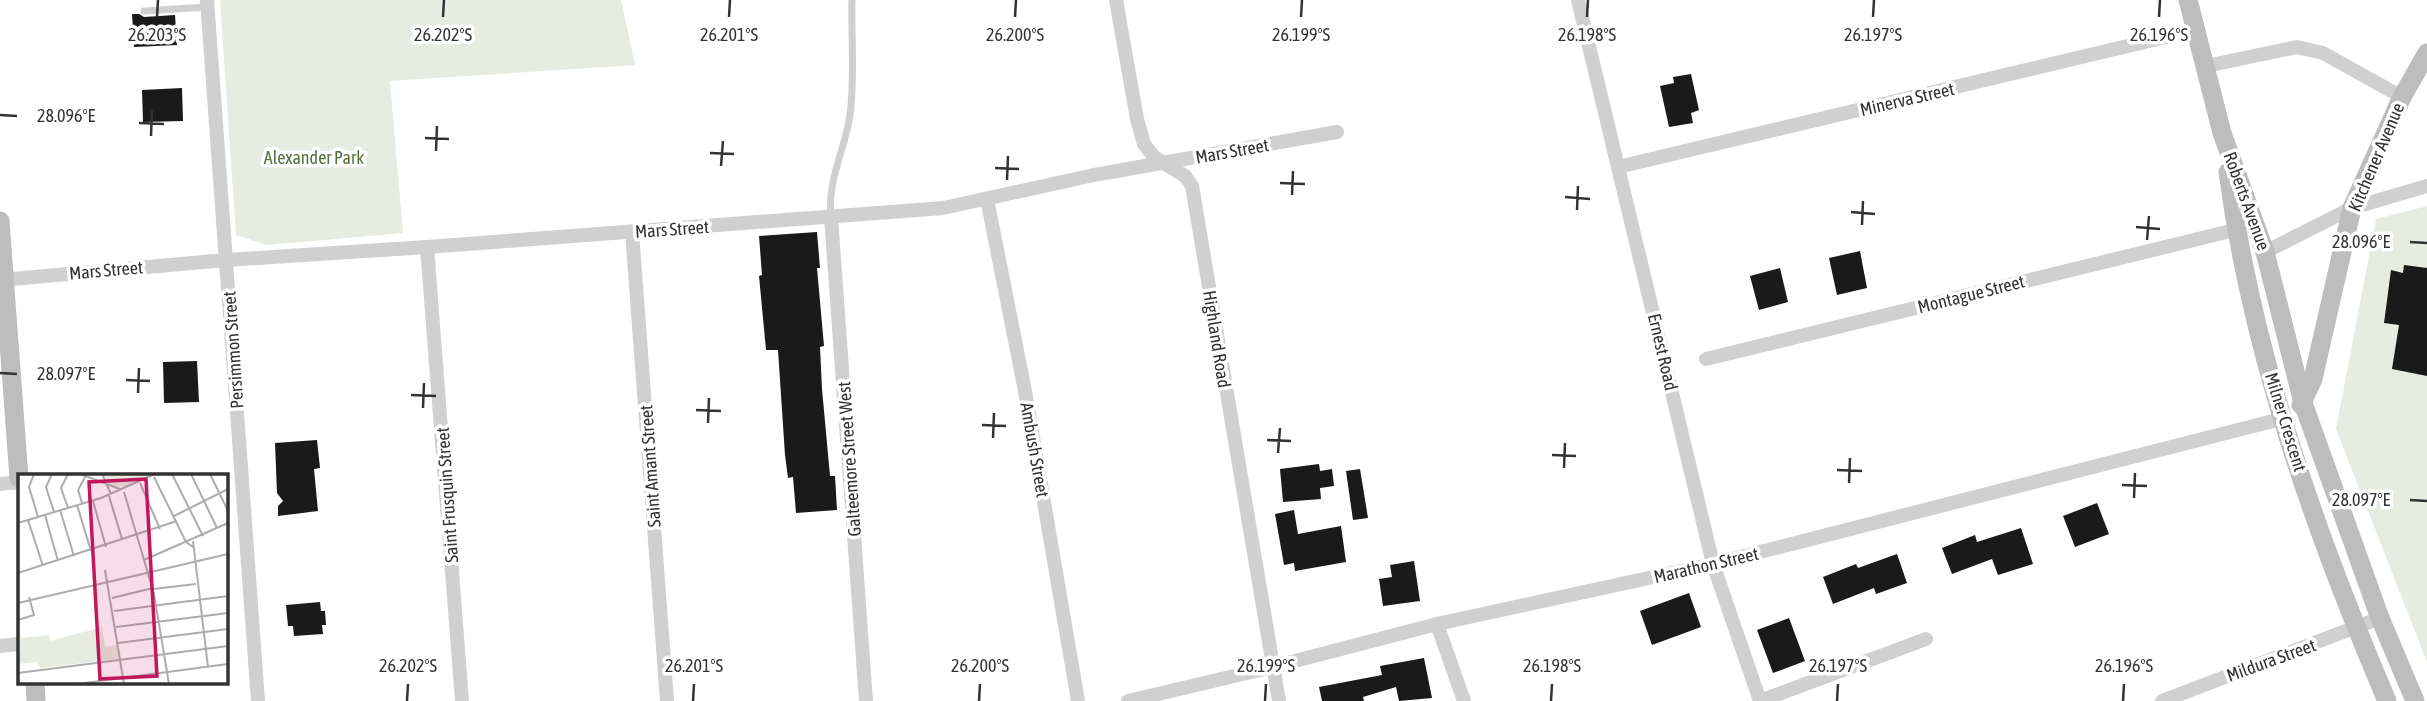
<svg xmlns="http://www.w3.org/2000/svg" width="2427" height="701" font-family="'Asap Condensed',sans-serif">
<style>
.green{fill:#e6ecdf}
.building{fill:#1a1a1a}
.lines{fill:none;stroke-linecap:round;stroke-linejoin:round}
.lane{stroke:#d0d0d0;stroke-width:7}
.street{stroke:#d0d0d0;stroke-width:14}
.secondary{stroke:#bdbdbd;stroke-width:19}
.ticks{fill:none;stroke:#333;stroke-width:2.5}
.labels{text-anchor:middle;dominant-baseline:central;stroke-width:7;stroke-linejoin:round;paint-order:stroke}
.street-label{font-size:18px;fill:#333;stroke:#fff}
.park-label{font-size:18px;fill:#56703f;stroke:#fff}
.inset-road{fill:none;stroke:#adadad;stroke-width:2}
.view{fill:#c2185b;fill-opacity:0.15;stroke:#c2185b;stroke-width:3.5}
.inset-edge{fill:none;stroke:#333;stroke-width:3.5}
.ticks-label{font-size:18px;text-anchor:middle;fill:#333;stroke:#fff;stroke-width:7;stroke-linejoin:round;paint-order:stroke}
</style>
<rect width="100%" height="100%" fill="#fff"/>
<g class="green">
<polygon points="220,0 621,0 635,65 390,81 403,233 267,245 236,235"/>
<polygon points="2427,206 2427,662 2336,429 2376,219"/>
</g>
<g class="building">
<polygon points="132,14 139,14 144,17 175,15 177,45 134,47"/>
<polygon points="1691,74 1699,110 1691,113 1693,123 1669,127 1660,86 1674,83 1673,77"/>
<polygon points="182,88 183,121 143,122 142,90"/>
<polygon points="817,232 820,268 817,268 824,346 820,347 822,389 830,476 835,476 837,510 796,513 793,477 788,478 785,455 778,350 766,350 759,276 762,275 759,236"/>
<polygon points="1860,251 1867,288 1837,295 1829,258"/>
<polygon points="2404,265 2427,268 2427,376 2392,369 2399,325 2384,323 2391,270 2403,273"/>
<polygon points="1780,268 1788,302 1759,310 1750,276"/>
<polygon points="197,361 199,402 164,403 163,362"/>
<polygon points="317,440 320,468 314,469 318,511 278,516 278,506 283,501 277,493 275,443"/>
<polygon points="1319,464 1320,471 1332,469 1334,486 1320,488 1321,499 1283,502 1280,469"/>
<polygon points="1360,469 1368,518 1353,520 1346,471"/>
<polygon points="2097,503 2109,534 2075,547 2063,516"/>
<polygon points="1294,510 1298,534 1341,526 1346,562 1295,571 1294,563 1284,565 1275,514"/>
<polygon points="2021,528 2033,564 1998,575 1992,559 1952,574 1942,548 1975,535 1977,542"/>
<polygon points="1897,554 1907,583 1876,594 1874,588 1833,604 1823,577 1856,564 1858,568"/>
<polygon points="1414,561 1420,601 1383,606 1379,579 1392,577 1390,565"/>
<polygon points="1689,593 1701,627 1652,645 1640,611"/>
<polygon points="320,602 321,611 325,611 326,625 322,625 323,634 294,636 293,626 288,626 286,605"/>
<polygon points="1789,618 1805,661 1773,673 1757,630"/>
<polygon points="1424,658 1432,698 1399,701 1396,687 1363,697 1364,701 1322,701 1319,687 1382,675 1380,666"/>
</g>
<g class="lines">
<g class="lane">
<polyline points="144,11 207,7"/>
<path d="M831 217C827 180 845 150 850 115 855 78 851 37 852 0"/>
</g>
<g class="street">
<polyline points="207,0 258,701"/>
<polyline points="1116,0 1137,119 1144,144 1154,157 1185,176 1192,186 1279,701"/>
<polyline points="1578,0 1713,564 1760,701"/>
<polyline points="2206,66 2297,47 2323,53 2402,97"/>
<polyline points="1618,167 2195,30"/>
<polyline points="987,199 1025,391 1078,701"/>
<polyline points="831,217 866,701"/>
<polyline points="632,232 667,701"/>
<polyline points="427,247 462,701"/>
<polyline points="2265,252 2352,208 2427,186"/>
<polyline points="0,280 226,260 427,247 943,208 1094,175 1337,132"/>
<polyline points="1706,359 2235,230"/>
<polyline points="0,484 19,482"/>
<polyline points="1437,624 1464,701"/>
<polyline points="0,646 19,644"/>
<polyline points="1128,701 1272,667 1437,624 1713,564 2281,419"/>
<polyline points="1760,701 1926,639"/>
<polyline points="2162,701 2380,618"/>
</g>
<g class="secondary">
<polyline points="2188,0 2222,133 2265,252 2303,403 2380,618 2415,701"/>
<path d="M2228 172C2252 354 2315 532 2387 701"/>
<polyline points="0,221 19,478"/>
<polyline points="2301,405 2313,379 2352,208 2402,97 2427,53"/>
<polyline points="35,682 36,701"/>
</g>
</g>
<path class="ticks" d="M157 17 158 0M443 17 444 0M729 17 730 0M1015 17 1016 0M1301 17 1302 0M1587 17 1588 0M1873 17 1874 0M2159 17 2160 0M0 115 17 116M139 123 164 124M151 136 152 111M425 138 449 139M436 151 437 126M710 153 734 154M721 166 723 141M995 168 1019 169M1007 180 1008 156M1280 183 1305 184M1292 195 1293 171M1565 197 1590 199M1577 210 1578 186M1851 212 1875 214M1862 225 1863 201M2136 227 2160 229M2147 240 2149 216M2410 242 2427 243M0 373 17 374M126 380 150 381M138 393 139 368M411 395 436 396M423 408 424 383M696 410 721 411M708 423 709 398M982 425 1006 426M993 438 994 413M1267 440 1291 441M1278 453 1280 428M1552 455 1576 456M1564 468 1565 443M1837 470 1862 471M1849 483 1850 458M2122 485 2147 486M2134 498 2135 473M2410 500 2427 501M407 701 408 684M693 701 694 684M979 701 980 684M1265 701 1266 684M1551 701 1552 684M1837 701 1838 684M2123 701 2124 684"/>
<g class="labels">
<g class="street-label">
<text transform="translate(1907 99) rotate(-13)">Minerva Street</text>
<text transform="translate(1232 151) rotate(-10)">Mars Street</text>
<text transform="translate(2376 157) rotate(-67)">Kitchener Avenue</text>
<text transform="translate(2247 201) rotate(70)">Roberts Avenue</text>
<text transform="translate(672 229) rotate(-4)">Mars Street</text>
<text transform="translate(106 270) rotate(-5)">Mars Street</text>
<text transform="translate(1971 294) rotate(-14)">Montague Street</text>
<text transform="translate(1217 339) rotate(81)">Highland Road</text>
<text transform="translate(233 350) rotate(-94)">Persimmon Street</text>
<text transform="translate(1663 352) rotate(77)">Ernest Road</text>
<text transform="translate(2286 422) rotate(73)">Milner Crescent</text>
<text transform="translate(1035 450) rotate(80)">Ambush Street</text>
<text transform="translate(849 459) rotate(-94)">Galteemore Street West</text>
<text transform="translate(650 466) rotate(-94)">Saint Amant Street</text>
<text transform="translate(447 495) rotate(-94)">Saint Frusquin Street</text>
<text transform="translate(1706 565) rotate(-13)">Marathon Street</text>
<text transform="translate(2271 660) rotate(-20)">Mildura Street</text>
</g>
<g class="park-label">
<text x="314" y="157">Alexander Park</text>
</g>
</g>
<g transform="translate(18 474)">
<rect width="210" height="210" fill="#fff"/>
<path d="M134 0 107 13 89 11 86 1ZM0 148 3 164 31 161 32 167 84 153 87 173 99 171 100 185 22 194 19 188 0 190Z" fill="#e6ecdf"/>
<path class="inset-road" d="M16 0 11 13 20 43M34 0 28 13 36 38M62 0 102 15M84 0 93 20M154 0 185 62M173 0 199 54M192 0 210 37M136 3 168 68 175 73M122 9 142 55M106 18 136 120 151 210M91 22 104 65M75 27 88 73M64 29 60 16 67 3M59 31 73 77M50 34 43 14 50 0M42 36 56 82M27 41 40 87M156 42 210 15M10 46 25 92M0 49 83 24 137 0M175 67 190 193M126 86 210 49M87 96 106 210M0 99 159 47M135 115 178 110M94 124 135 114M0 129 210 80M96 137 210 122M0 146 16 141 11 123M98 153 210 139M100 169 210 155M0 199 210 172M59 210 210 190"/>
<path class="view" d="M128 5 139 202 82 205 71 8Z"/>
<rect width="210" height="210" class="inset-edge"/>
</g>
<g class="ticks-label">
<text x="1015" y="41">26.200°S</text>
<text x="157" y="41">26.203°S</text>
<text x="443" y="41">26.202°S</text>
<text x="729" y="41">26.201°S</text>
<text x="1301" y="41">26.199°S</text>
<text x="1587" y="41">26.198°S</text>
<text x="1873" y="41">26.197°S</text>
<text x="2159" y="41">26.196°S</text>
<text x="66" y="122">28.096°E</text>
<text x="2361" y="248">28.096°E</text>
<text x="66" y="380">28.097°E</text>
<text x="2361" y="506">28.097°E</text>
<text x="408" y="672">26.202°S</text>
<text x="694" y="672">26.201°S</text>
<text x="980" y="672">26.200°S</text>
<text x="1266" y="672">26.199°S</text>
<text x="1552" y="672">26.198°S</text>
<text x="1838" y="672">26.197°S</text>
<text x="2124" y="672">26.196°S</text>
</g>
</svg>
